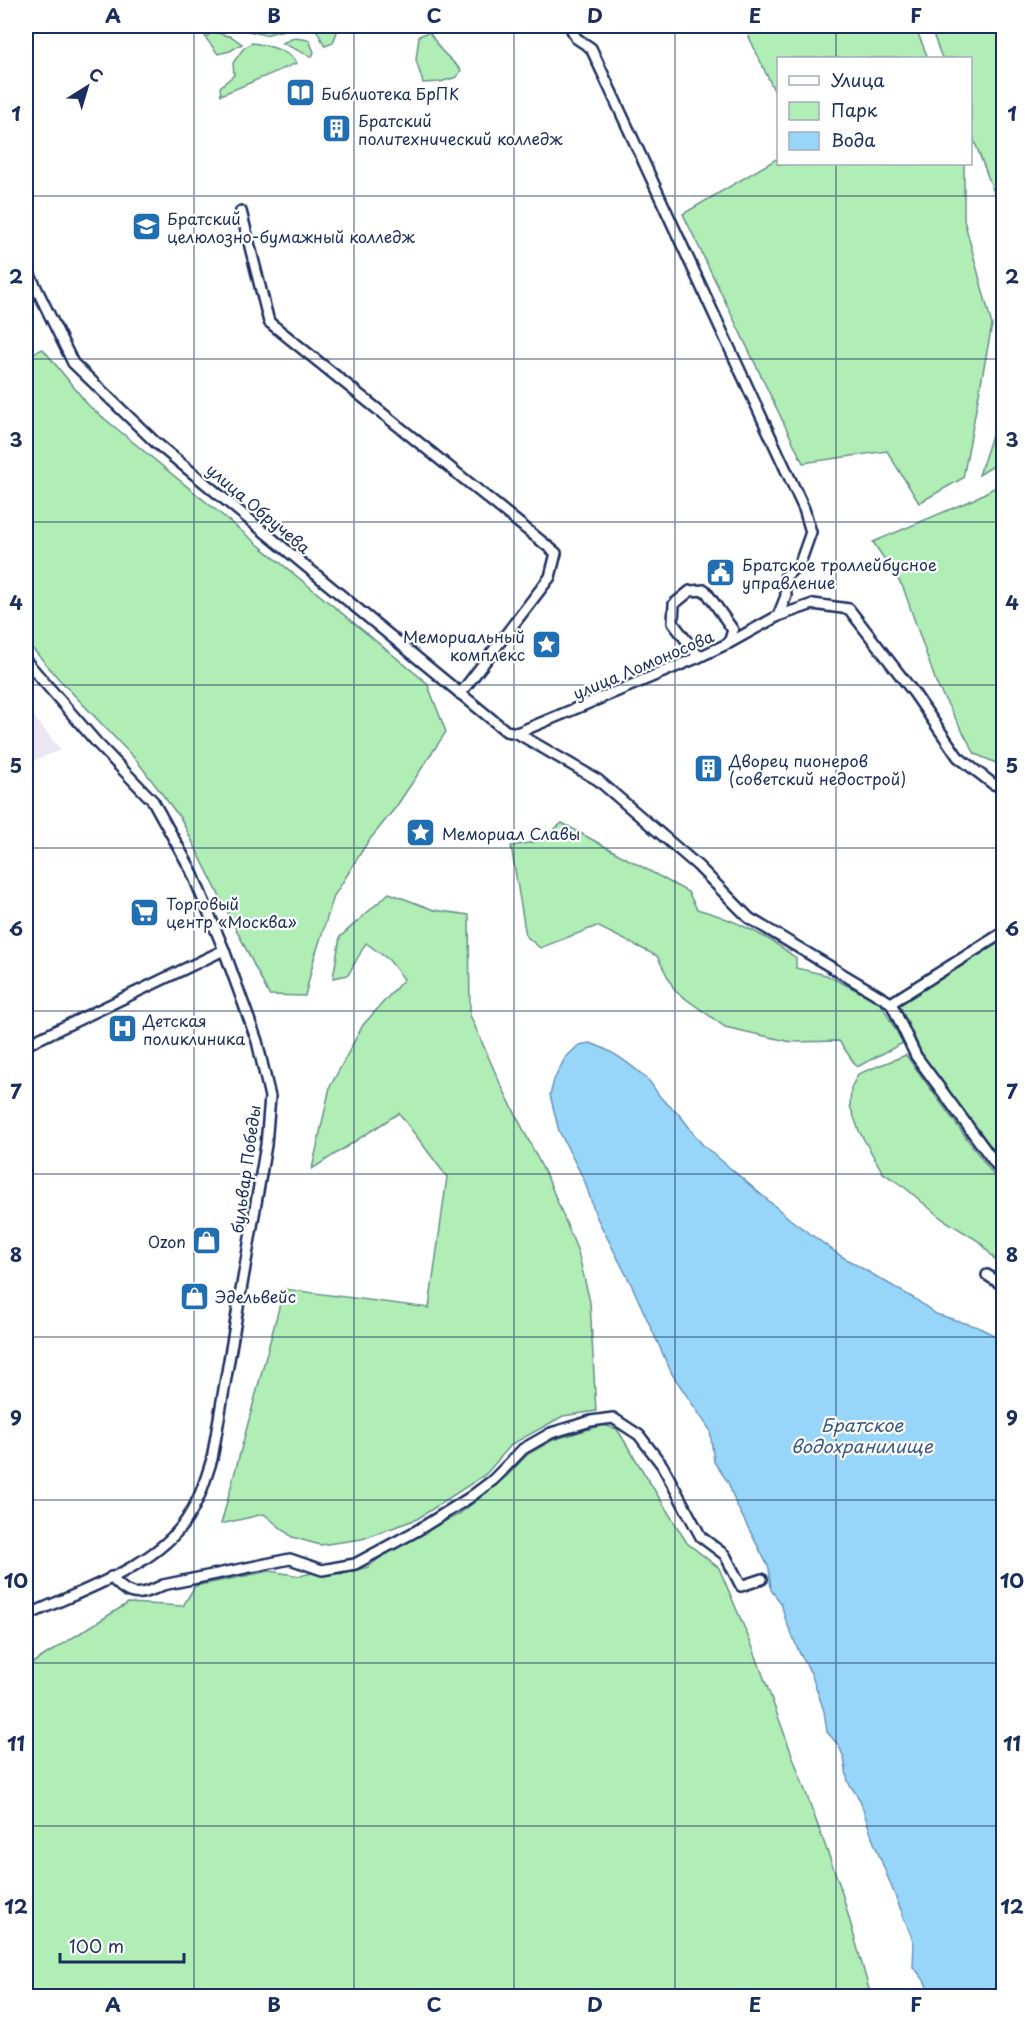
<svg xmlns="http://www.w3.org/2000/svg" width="1029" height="2022" font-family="'Playpen Sans',sans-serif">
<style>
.built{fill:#ebe6f4}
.green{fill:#b0eeb5;stroke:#668e8a;stroke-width:1.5}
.water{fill:#98d6f9;stroke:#6693bb;stroke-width:1.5}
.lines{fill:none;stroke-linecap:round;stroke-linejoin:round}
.minor-casing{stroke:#1b2f5e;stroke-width:14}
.minor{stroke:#fff;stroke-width:9}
.grid{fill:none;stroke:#1b2f5e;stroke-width:1.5;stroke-opacity:0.55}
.labels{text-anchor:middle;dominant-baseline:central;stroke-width:4.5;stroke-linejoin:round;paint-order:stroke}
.poi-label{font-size:16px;fill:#1b2f5e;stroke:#fff;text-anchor:start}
.street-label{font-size:16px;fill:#1b2f5e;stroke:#fff}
.water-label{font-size:18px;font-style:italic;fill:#3a5985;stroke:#fff}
.neatline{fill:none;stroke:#1b2f5e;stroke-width:2}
.grid-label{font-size:20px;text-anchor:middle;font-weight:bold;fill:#1b2f5e}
</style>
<rect width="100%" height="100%" fill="#fff"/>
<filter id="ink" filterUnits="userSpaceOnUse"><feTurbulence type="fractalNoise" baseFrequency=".0167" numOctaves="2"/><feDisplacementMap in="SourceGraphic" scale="12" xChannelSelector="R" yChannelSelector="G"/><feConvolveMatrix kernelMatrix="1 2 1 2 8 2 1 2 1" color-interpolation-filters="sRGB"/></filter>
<g filter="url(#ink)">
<polygon class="built" points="26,707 61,750 26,764"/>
<g class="green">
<polygon points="227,26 299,26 265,35"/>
<polygon points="321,26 327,26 337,32 333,43 325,46 317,31"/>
<polygon points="744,26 915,26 928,58 778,58 778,99"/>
<polygon points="930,26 1003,26 1004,210 1001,211 971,132 970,58 942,58"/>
<polygon points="214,32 232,37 242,44 230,51 218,54 205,37"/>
<polygon points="429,32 441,50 461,70 457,77 440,82 423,83 416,60 419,36"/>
<polygon points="294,38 309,40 314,52 312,57 282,43"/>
<path d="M252 43C267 45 288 50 297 63L221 95 220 87 234 75 233 63 243 49Z"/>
<polygon points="778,158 778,164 964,164 964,220 992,325 963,478 919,503 887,451 803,463 683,214"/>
<polygon points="43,349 89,406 427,683 446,732 396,807 367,843 334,896 314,959 305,996 269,995 181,819 137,761 57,677 26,641 26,356"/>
<polygon points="1003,402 1003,460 979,475"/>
<polygon points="1003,483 1003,766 975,754 937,685 903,587 873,542 972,500"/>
<path d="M562 823 688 892 697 909C734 919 766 935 796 958V968L826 975 880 1002 903 1043 857 1067 839 1041 791 1042 725 1027 675 991 657 956 597 926 540 948 526 936 511 846 540 841Z"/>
<polygon points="389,893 434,910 469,915 470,1015 499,1081 549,1181 578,1252 590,1302 596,1411 563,1416 512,1444 486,1474 417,1519 362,1539 320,1545 292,1537 264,1514 221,1524 284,1289 429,1308 447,1177 399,1113 312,1169 330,1087 363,1025 404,979 389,960 366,943 348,975 333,978 340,937"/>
<polygon points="1003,938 1003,1163 923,1056 899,1004"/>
<polygon points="906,1055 1003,1188 1003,1269 980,1242 941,1218 903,1186 883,1173 859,1131 850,1106 851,1088 858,1074"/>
<polygon points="603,1425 617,1429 687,1543 719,1568 753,1648 840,1886 871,1996 26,1996 26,1667 128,1603 183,1606 195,1586 270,1571 300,1576 322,1570 341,1574 368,1567 390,1550 459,1514 507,1476 528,1454 553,1440"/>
</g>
<path class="water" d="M590 1043C612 1050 632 1065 649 1081 654 1087 657 1094 663 1100 671 1107 680 1114 686 1123 692 1131 696 1138 703 1145L791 1220 841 1256 915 1299 936 1314 978 1327 1003 1340V1996H928C929 1983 921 1976 913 1967L914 1943 873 1840 860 1800 848 1782 844 1758 839 1746 827 1732 824 1711 811 1673 800 1654 786 1621 781 1603 771 1590 769 1568 736 1504 728 1482 714 1462 710 1430 672 1374 632 1286 596 1216 585 1182 559 1131 550 1095 554 1080 565 1058 579 1045Z"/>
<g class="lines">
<defs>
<g id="minor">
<polyline points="570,26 576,38 591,48 804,509 811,532 800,563 785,577 786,596 778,616"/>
<polyline points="241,211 269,322 556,553 550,577 460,694"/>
<polyline points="26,267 73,363 155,442 506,731 517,733 598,780 698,866 749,918 891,1003 916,1056 1004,1175"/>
<polyline points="699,657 673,623 674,604 690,591 705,590 733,630 729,643"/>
<path d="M26 661 97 743 153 801 191 870 224 950 257 1041 270 1097 266 1145 212 1459C205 1482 197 1507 182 1526 146 1571 77 1592 26 1616"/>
<polyline points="517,733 699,657 729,643 778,616 813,604 849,609 914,693 958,757 993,784 1004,787"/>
<polyline points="891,1003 1004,932"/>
<polyline points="26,1045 224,950"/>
<polyline points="987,1275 1004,1286"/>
<path d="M111 1577C129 1598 139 1597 163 1585L290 1559 322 1570 355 1564 418 1530 469 1498 493 1480 523 1449 551 1433 591 1421 613 1418 639 1435 662 1465 701 1537 725 1555 741 1586 762 1579"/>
</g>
</defs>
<use href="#minor" class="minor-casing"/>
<use href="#minor" class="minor"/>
</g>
</g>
<path class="grid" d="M194 26V1996M354 26V1996M514 26V1996M675 26V1996M836 26V58M836 164V1996M26 196H1004M26 359H1004M26 522H1004M26 685H1004M26 848H1004M26 1011H1004M26 1174H1004M26 1337H1004M26 1500H1004M26 1663H1004M26 1826H1004"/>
<defs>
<symbol id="library-square" viewBox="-11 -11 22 22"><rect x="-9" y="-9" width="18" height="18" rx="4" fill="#1f6fb2" stroke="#fff"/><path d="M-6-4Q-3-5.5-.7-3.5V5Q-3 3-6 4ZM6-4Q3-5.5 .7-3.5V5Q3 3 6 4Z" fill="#fff"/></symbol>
<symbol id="building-square" viewBox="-11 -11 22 22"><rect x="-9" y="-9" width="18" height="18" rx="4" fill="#1f6fb2" stroke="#fff"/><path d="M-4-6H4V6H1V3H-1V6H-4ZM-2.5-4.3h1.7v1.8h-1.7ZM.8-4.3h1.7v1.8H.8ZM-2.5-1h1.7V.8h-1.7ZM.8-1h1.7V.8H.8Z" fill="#fff"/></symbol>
<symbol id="university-square" viewBox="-11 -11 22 22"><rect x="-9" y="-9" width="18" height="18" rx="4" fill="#1f6fb2" stroke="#fff"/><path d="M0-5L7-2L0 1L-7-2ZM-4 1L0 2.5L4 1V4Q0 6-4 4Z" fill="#fff"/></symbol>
<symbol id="civic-square" viewBox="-11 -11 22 22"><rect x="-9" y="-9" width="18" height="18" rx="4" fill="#1f6fb2" stroke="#fff"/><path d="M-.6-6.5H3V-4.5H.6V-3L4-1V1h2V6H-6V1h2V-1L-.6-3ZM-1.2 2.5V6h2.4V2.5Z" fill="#fff"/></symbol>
<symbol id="sight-square" viewBox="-11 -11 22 22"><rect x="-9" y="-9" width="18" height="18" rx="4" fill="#1f6fb2" stroke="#fff"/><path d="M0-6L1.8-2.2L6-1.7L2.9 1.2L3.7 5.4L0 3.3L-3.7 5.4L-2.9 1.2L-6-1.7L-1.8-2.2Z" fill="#fff"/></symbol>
<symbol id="supermarket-square" viewBox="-11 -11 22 22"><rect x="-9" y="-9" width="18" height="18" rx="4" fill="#1f6fb2" stroke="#fff"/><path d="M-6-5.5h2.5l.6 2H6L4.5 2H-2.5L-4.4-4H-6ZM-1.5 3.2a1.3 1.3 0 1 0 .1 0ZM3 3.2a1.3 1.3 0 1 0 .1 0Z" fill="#fff"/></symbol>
<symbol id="hospital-square" viewBox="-11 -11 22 22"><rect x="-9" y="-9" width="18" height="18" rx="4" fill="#1f6fb2" stroke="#fff"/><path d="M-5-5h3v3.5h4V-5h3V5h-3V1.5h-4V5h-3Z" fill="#fff"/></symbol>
<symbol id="shop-square" viewBox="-11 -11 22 22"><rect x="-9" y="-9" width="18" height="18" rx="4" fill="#1f6fb2" stroke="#fff"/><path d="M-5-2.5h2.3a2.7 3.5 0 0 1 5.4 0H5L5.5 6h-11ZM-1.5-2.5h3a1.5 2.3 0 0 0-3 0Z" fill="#fff"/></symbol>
</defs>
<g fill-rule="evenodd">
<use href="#library-square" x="284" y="76" width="33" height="33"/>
<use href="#building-square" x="320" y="112" width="33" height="33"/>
<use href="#university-square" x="130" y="210" width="33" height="33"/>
<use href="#civic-square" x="704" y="556" width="33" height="33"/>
<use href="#sight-square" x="530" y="628" width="33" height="33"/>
<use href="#building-square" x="692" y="752" width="33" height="33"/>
<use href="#sight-square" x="404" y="816" width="33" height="33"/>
<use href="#supermarket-square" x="128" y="896" width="33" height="33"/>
<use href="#hospital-square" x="106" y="1012" width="33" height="33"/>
<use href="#shop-square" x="190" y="1224" width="33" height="33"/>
<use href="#shop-square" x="178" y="1280" width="33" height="33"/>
</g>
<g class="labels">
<g class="poi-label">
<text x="321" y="93">Библиотека БрПК</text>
<text x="358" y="120">Братский<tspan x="358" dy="18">политехнический колледж</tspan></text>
<text x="167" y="218">Братский<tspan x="167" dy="18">целюлозно-бумажный колледж</tspan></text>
<text x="742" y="564">Братское троллейбусное<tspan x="742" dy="18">управление</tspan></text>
<text x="525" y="636" text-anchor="end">Мемориальный<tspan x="525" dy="18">комплекс</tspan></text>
<text x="729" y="760">Дворец пионеров<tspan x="729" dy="18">(советский недострой)</tspan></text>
<text x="442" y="833">Мемориал Славы</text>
<text x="166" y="903">Торговый<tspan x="166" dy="18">центр «Москва»</tspan></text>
<text x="143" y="1020">Детская<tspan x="143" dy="18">поликлиника</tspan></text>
<text x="186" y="1241" text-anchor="end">Ozon</text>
<text x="215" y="1296">Эдельвейс</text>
</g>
<g class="street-label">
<text transform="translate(259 508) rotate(40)">улица Обручева</text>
<text transform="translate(643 664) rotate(-23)">улица Ломоносова</text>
<text transform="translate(245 1169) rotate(-82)">бульвар Победы</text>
</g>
<g class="water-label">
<text x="862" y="1424">Братское<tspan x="862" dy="21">водохранилище</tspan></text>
</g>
</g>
<rect width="1029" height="2022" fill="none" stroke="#fff" stroke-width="66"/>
<rect x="777" y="57" width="195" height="108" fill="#ffffff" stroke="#a4acbf" stroke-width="1.5"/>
<rect x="789" y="76" width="30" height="9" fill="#ffffff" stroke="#a4acbf" stroke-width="1.5"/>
<text x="831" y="87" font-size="18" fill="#1b2f5e">Улица</text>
<rect x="789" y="102" width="30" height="18" fill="#b0eeb5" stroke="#a4acbf" stroke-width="1.5"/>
<text x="831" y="117" font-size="18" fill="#1b2f5e">Парк</text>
<rect x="789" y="132" width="30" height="18" fill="#98d6f9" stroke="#a4acbf" stroke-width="1.5"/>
<text x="831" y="147" font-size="18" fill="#1b2f5e">Вода</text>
<g transform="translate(87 87) rotate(37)" stroke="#ffffff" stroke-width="4.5" paint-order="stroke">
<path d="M0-4.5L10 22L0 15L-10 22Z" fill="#1b2f5e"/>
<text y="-9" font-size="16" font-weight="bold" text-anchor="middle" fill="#1b2f5e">С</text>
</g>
<path d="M60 1953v9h124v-9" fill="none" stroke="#1b2f5e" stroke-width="3"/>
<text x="69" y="1953" font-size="18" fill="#1b2f5e" stroke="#ffffff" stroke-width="4.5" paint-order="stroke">100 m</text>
<rect x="33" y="33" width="963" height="1956" class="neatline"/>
<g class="grid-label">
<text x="113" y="23">A</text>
<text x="274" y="23">B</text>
<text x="434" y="23">C</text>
<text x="595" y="23">D</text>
<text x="755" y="23">E</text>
<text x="916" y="23">F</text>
<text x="16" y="121">1</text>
<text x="1012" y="121">1</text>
<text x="16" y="284">2</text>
<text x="1012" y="284">2</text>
<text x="16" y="447">3</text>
<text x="1012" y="447">3</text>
<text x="16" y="610">4</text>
<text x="1012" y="610">4</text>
<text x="16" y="773">5</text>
<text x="1012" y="773">5</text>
<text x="16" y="936">6</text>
<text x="1012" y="936">6</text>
<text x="16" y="1099">7</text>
<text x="1012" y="1099">7</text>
<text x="16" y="1262">8</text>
<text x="1012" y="1262">8</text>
<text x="16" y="1425">9</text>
<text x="1012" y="1425">9</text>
<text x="16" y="1588">10</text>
<text x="1012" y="1588">10</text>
<text x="16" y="1751">11</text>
<text x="1012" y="1751">11</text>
<text x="16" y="1914">12</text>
<text x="1012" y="1914">12</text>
<text x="113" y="2012">A</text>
<text x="274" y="2012">B</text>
<text x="434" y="2012">C</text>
<text x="595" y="2012">D</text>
<text x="755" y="2012">E</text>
<text x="916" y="2012">F</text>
</g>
</svg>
